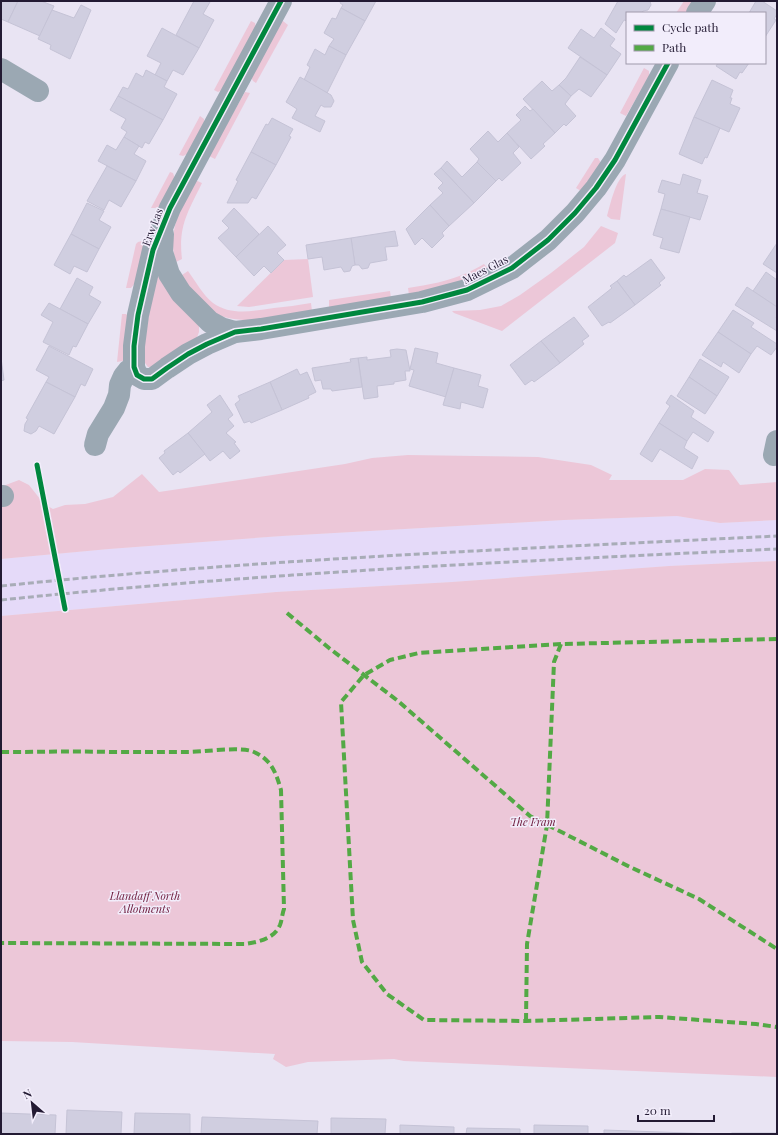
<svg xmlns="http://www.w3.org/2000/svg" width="778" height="1135" font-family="'Playfair Display',serif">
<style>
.built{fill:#e5daf9}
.green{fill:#ecc7d8}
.building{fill:#d0cee0;stroke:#c5c3d6}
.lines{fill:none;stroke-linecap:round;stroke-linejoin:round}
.minor{stroke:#9ba8b3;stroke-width:22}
.rail{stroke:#a8acb7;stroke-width:3;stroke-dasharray:6 3;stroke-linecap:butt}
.quiet{stroke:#53a945;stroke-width:4;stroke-dasharray:8 4;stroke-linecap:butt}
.cycleway-casing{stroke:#f2edfb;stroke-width:8}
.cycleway{stroke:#00873e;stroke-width:5}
.labels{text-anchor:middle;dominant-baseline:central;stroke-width:3;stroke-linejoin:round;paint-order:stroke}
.street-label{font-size:11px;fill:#231a33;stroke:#f2edfb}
.park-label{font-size:11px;font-style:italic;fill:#6d193b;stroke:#f2edfb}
</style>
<rect width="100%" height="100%" fill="#e9e4f3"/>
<polygon class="built" points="677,516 720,523 777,520 777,561 669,566 452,582 276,592 1,616 1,559 109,549 282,536 564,520"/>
<g class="green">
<polygon points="684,1 693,1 686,13 676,13"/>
<polygon points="251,21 255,23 256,28 222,90 218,92 214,90"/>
<polygon points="283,21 288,25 256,83 253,81 251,77 280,23"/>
<polygon points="644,68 649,71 649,76 626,116 620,113"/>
<polygon points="245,92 250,93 215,159 209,156"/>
<polygon points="200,116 204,119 204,124 187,154 183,156 179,155"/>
<polygon points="595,158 598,158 601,163 581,191 576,188"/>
<polygon points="170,172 173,173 175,179 161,206 155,208 151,208"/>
<path d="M626 174 620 220 611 219 607 216C610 206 616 177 626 174Z"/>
<path d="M195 180 202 183C188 212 178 226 182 259L176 262C166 231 182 206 195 180Z"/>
<polygon points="601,226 618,233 615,243 502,331 454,313 452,311 480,310 501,306 520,295 551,273 584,247"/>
<polygon points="142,241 144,244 135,283 131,288 126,288 136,244 138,242"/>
<polygon points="308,259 313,297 249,307 237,306 284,260"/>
<path d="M484 264 488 269 472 279 409 295 408 288C428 285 449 281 467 273 473 270 479 267 484 264Z"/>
<path d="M188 271C196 282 203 295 213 303 231 316 253 311 274 308 286 307 298 305 311 303L312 311C283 316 240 328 213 312 208 309 204 303 200 299 192 291 187 286 182 275Z"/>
<polygon points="158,273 199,326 199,332 196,340 153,367 148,367 145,363 144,356 145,339 155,276"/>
<polygon points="390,291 391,298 329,308 329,300"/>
<polygon points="122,314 126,314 129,317 126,356 123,361 117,362"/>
<polygon points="408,455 538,457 591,465 612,475 609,480 683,480 705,469 729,470 740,485 777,482 777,520 720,523 677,516 564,520 282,536 109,549 1,559 1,489 3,486 19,480 29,485 44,504 53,509 65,505 85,504 113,497 142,474 159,492 345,464 372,458"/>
<polygon points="777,561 777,1077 404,1061 394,1059 308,1062 286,1067 273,1059 275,1054 72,1042 1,1041 1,616 276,592 452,582 669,566"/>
</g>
<g class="building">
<polygon points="1,1 18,1 8,22 1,19"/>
<polygon points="18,1 41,1 54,6 40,36 8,22"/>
<polygon points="194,1 207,1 210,2 203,14 214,20 199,48 176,35"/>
<polygon points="341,1 376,1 365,21 341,8 343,5 340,3"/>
<polygon points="618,1 650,1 651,5 648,10 643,11 642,13 627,13 627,21 624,20 616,33 605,24"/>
<polygon points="756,1 762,1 777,11 777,14 774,19 776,20 765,37 765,13 749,13"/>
<polygon points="81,5 91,10 70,59 50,49 51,45 38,39 52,10 74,18"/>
<polygon points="341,8 365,21 346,55 329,46 334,39 324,33 332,18 336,19"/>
<polygon points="162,28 199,48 183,75 173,70 167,81 155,75 161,63 147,56"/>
<polygon points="601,28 615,39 610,46 621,54 607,75 568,48 581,29 594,38"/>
<polygon points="329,46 346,55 327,93 304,80 310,67 307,65 315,49 325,55"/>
<polygon points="580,57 607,75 591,97 579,89 571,96 559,85 566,78"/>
<polygon points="718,63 749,63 742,73 740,72 736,79 716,66"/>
<polygon points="146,70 167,81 164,87 177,94 163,120 118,96 123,87 128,89 136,73 143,77"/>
<polygon points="300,77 331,95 334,101 331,107 324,107 321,105 315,116 325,121 320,132 292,118 297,109 286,102"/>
<polygon points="712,80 733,90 730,98 732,98 730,104 740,108 729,132 694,117"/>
<polygon points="542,81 552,91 559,85 571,96 565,104 576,116 566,126 564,124 555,133 523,99"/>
<polygon points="118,96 163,120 149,144 145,142 142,148 124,137 127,132 121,128 126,119 110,110"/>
<polygon points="525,106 530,111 533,109 555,133 543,144 545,146 531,159 507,133 521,120 516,115"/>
<polygon points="694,117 720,128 707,158 705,157 702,164 679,154"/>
<polygon points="272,118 293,129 289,136 291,137 276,165 251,152 266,124 268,125"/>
<polygon points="488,131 498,142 507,133 519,147 513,153 521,163 502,181 499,178 496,181 477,162 479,159 470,149"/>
<polygon points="124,137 139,146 134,154 146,161 136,181 98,161 107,145 116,150"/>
<polygon points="251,152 276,165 256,199 252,197 248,203 227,203 238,181 236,180"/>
<polygon points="447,161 462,177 477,162 496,181 474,203 441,168"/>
<polygon points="107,166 136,181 121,207 109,200 104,210 87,201"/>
<polygon points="441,168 474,203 449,226 430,205 443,193 438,188 443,183 434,174"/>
<polygon points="683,174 701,180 697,193 708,196 700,220 661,209 665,194 658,192 662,180 680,185"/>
<polygon points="87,203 104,211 99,220 111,227 99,249 71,234"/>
<polygon points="430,205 449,226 442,233 444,236 432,248 422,238 415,245 406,229"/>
<polygon points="234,208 259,234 236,257 218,238 229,228 222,221"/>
<polygon points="661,209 690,217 679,253 660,248 663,238 653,235"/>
<polygon points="268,226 286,245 277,253 284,260 271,273 264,266 254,276 236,257"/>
<polygon points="395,231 398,246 385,247 387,260 370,263 368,268 362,269 359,265 355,265 351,238"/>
<polygon points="71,234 99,249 87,272 74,266 70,274 54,265"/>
<polygon points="351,238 355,265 352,266 350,271 344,272 341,267 324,270 322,257 308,259 306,245"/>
<polygon points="777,243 777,273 763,264"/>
<polygon points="651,259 665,278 659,283 661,285 635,305 617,281 624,275 626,277"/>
<polygon points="766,272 777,280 777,307 753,291"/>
<polygon points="77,278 93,287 89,295 101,302 88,324 60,309"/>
<polygon points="617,281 635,305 610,323 609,322 602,326 588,307 612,288 610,286"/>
<polygon points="747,287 777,307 777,315 776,318 777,319 777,331 735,305"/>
<polygon points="49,303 88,324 76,347 73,346 69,355 43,342 53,322 41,315"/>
<polygon points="733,310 754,323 751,327 777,344 777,347 771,355 757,346 751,354 718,332"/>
<polygon points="574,317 589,336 582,341 584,344 560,363 541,341"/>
<polygon points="718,332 751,354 739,373 723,362 721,367 702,355"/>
<polygon points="541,341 560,363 534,382 532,380 525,385 510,365"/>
<polygon points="49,346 93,369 85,386 81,384 75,397 46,382 49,377 36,370"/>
<polygon points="415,348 438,353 436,363 454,368 446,397 409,386 414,370 410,369"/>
<polygon points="397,349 406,350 410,371 405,371 406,380 394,382 394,384 377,386 378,397 364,399 358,358 367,357 367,360 391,357 390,350"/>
<polygon points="1,358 4,380 1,381"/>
<polygon points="358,358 362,387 332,391 331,389 323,389 321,380 315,381 312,368 351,362 350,359"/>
<polygon points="700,359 729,377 717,396 689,377"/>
<polygon points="454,368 481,375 478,386 488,389 483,408 461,402 460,409 443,405"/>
<polygon points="297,369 300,375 307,372 316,392 308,396 309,398 282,410 270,382"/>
<polygon points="689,377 717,396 705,414 677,396"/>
<polygon points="46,382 75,397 54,434 39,426 36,431 31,434 24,431 25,424 28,419 26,418"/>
<polygon points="270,382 282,410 251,423 250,421 244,423 235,404 240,400 238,396"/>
<polygon points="220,395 233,415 228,419 234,426 226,433 236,442 234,443 240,451 230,459 223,451 210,461 188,433 212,412 207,405"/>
<polygon points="671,395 694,411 691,417 714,432 708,442 693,432 687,441 659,423 670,406 666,403"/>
<polygon points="659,423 687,441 684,448 698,457 692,469 660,449 652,462 640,454"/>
<polygon points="188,433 205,454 180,473 178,471 173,475 159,458 165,453 164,451"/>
<polygon points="67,1110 122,1112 121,1134 66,1134"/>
<polygon points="1,1113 56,1115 55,1134 1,1134"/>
<polygon points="135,1113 190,1114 190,1134 134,1134"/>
<polygon points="202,1117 318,1121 317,1134 201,1134"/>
<polygon points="331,1118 386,1119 385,1134 331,1134"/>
<polygon points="400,1125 454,1127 454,1134 400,1134"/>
<polygon points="534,1125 588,1126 588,1134 534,1134"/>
<polygon points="467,1128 520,1129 520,1134 466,1134"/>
<polygon points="604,1130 715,1134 604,1134"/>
<rect x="732" y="1133" width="45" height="1"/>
</g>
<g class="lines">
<g class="minor">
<polyline points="281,1 170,208 153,250 138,315 134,346 134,367 137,375 144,379 152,379 167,368 188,354 207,344 235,332 261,329 422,302 467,290 512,268 548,240 575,213 596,188 615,160 668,63"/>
<polyline points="697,13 705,1"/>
<polyline points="1,69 38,91"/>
<polyline points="163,234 162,252 169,274 181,293 210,322 221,328 235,332"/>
<polyline points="95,445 98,434 114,408 119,395 120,385 124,376 128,371 134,367"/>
<polyline points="774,455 777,441"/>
<polyline points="1,496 3,496"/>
</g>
<g class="rail">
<path d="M1 586C259 559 518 549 777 536"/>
<path d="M1 600C259 573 518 561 777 549"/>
</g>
<g class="quiet">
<polyline points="287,613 329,648 398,701 530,816 628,866 699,899 777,949"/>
<polyline points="561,644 419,653 390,660 364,675 341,702 353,920 362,962 387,994 424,1020 526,1021 659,1017 756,1024 777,1027"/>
<path d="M1 752C38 752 74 751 111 752 137 752 162 752 188 752 203 752 242 746 254 752 272 760 276 773 281 790L284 909C282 914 282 920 280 925 274 939 258 942 245 944L1 943"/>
<polyline points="526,1021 527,944 547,825 554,662 561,644 777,639"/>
</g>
<defs>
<g id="cycleway">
<polyline points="281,1 170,208 153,250 138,315 134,346 134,367 137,375 144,379 152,379 167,368 188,354 207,344 235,332 261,329 422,302 467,290 512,268 548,240 575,213 596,188 615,160 668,63"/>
<polyline points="37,465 65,609"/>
</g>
</defs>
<use href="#cycleway" class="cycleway-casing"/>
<use href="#cycleway" class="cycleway"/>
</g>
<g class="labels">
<g class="street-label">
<text transform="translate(152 227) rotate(-69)">Erw Las</text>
<text transform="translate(485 269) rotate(-27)">Maes Glas</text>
</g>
<g class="park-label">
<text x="533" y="821">The Fram</text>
<text x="145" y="895">Llandaff North<tspan x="145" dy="13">Allotments</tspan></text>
</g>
</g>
<rect width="778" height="1135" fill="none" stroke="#231a33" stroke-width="4"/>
<rect x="626" y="12" width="140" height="52" fill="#f2edfb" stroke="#9f99ab"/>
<rect x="634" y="25" width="20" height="6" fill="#00873e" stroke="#9f99ab"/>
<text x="662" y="32" font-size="12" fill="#231a33">Cycle path</text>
<rect x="634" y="45" width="20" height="6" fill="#53a945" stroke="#9f99ab"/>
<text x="662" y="52" font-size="12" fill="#231a33">Path</text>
<g transform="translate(32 1103) rotate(332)" stroke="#f2edfb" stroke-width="3" paint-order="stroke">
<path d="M0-3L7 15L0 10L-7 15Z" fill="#231a33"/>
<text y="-6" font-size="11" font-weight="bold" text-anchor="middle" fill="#231a33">N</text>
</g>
<path d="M638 1115v6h76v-6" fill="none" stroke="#231a33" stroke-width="2"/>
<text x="644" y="1115" font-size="12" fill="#231a33" stroke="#f2edfb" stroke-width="3" paint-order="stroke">20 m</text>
</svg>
